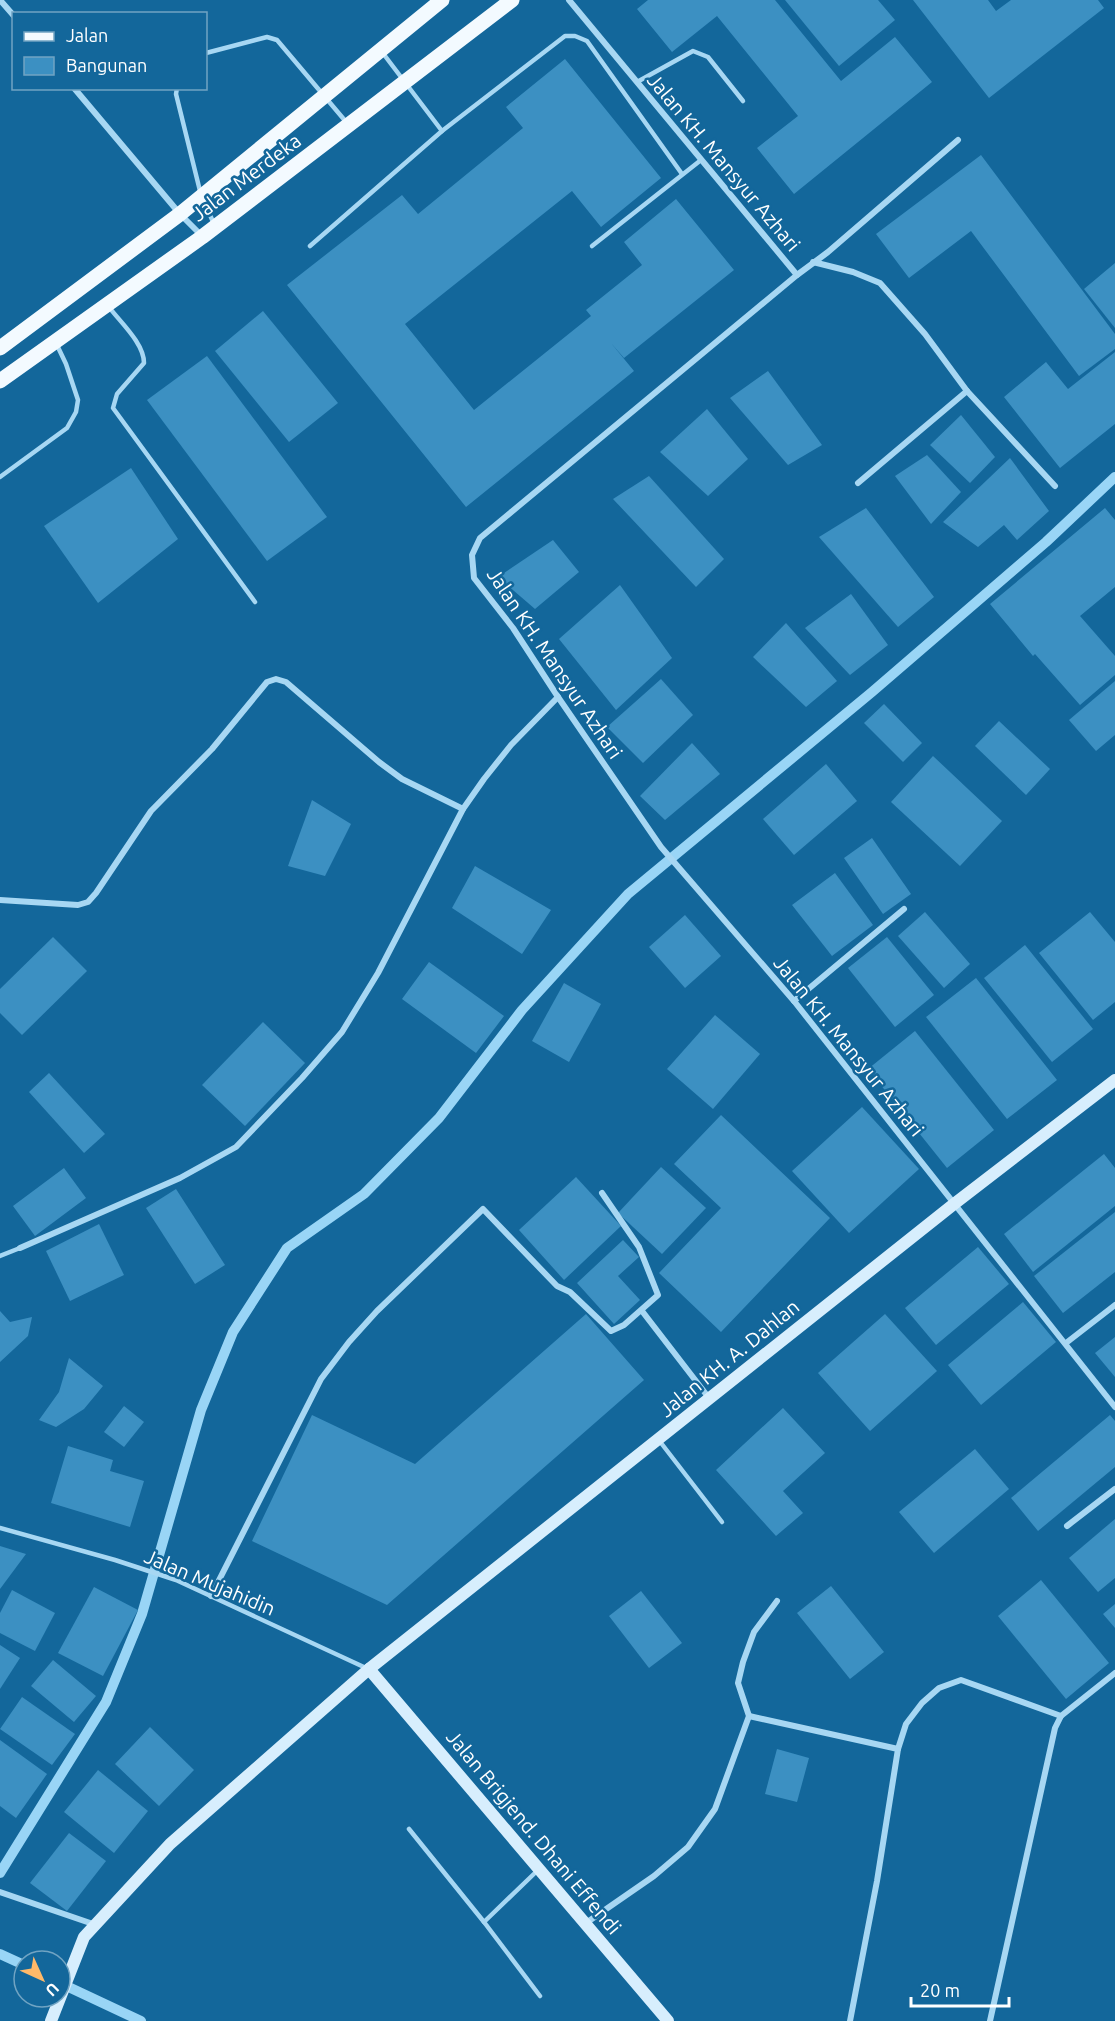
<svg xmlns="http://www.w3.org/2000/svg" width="1115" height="2021" font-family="Ubuntu,sans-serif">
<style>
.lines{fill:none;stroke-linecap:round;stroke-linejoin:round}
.stream{stroke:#99d5f6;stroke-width:10}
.building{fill:#3c90c2}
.lane{stroke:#a7d7f3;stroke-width:4.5}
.street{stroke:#a7d7f3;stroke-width:6}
.secondary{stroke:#d7eefd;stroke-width:12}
.primary{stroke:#f3faff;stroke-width:15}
.labels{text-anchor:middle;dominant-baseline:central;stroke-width:5;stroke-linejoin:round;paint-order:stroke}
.street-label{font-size:20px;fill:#fff;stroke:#13679b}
</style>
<rect width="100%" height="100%" fill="#13679b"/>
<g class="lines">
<g class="stream">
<polyline points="0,1873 106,1702 142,1614 201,1410 233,1332 287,1248 364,1194 439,1118 522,1010 628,894 872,692 1046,542 1115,477"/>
<polyline points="0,1954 24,1965"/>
<polyline points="60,1983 141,2021"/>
</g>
</g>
<g class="building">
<polygon points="648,0 775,0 841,81 895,37 932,82 794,194 757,148 798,116 717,16 672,52 637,9"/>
<polygon points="785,0 878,0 895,20 839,66"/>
<polygon points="913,0 988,0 996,11 1011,0 1098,0 1104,8 989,98"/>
<polygon points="565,59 661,178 601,227 572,191 405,324 474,410 591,316 586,310 642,265 624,242 676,199 734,270 624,358 611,343 634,371 466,507 287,285 402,195 418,214 523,128 506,107"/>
<polygon points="981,155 1115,334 1115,349 1079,376 971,231 909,278 876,234"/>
<polygon points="1115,263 1115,328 1084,289"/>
<polygon points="263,311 338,403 289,442 215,351"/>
<polygon points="1115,352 1115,424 1060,468 1004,397 1046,362 1068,389"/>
<polygon points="207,356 327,517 267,561 147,400"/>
<polygon points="768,371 822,445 788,465 730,398"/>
<polygon points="707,409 748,459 708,496 660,452"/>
<polygon points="961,415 995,457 970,483 930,445"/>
<polygon points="927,455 961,492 931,524 895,476"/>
<polygon points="1010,458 1049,511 1017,540 1004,525 978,547 943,522"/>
<polygon points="131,468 178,539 98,603 44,526"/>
<polygon points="649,476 724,559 696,587 613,499"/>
<polygon points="866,508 934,597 898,627 819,537"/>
<polygon points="1105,508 1115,520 1115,587 1080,616 1115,656 1115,675 1080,705 1035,654 1033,656 990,604"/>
<polygon points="553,540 579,572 535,609 498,577"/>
<polygon points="620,585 672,658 616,710 559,639"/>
<polygon points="851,594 888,645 850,675 805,628"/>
<polygon points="786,623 837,681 806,707 753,657"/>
<polygon points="661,679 693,715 643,763 607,727"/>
<polygon points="1115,681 1115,735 1096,751 1069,720"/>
<polygon points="884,704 922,743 903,762 864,723"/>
<polygon points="999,721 1050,769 1026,795 975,746"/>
<polygon points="692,743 720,774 665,820 640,796"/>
<polygon points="933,756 1002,821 960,866 891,802"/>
<polygon points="826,764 857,801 794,855 763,819"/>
<polygon points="312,800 351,824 325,876 288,866"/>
<polygon points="872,838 911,894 883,914 844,858"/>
<polygon points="475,866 551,910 522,954 452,908"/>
<polygon points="835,873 873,925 832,956 792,905"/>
<polygon points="925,912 970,964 944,988 898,936"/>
<polygon points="1090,912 1115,942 1115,1002 1093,1020 1039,953"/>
<polygon points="685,915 721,956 685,988 649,947"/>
<polygon points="53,937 87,971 22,1035 0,1013 0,989"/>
<polygon points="887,937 934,995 895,1027 848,968"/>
<polygon points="1025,945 1093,1029 1052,1062 984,978"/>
<polygon points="429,962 504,1016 476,1053 402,999"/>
<polygon points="976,978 1057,1080 1007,1119 926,1017"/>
<polygon points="564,983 601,1004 569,1062 532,1041"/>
<polygon points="715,1015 760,1054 713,1109 667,1069"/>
<polygon points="263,1022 305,1063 245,1126 202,1085"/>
<polygon points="915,1031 994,1130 947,1168 868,1069"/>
<polygon points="49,1073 105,1134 84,1153 29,1092"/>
<polygon points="862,1107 919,1169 849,1233 792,1171"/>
<polygon points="721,1115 830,1218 721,1332 659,1273 721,1208 674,1164"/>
<polygon points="1104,1154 1115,1168 1115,1206 1033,1272 1004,1234"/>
<polygon points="661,1167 706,1208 662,1254 618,1213"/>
<polygon points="64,1168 86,1198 35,1236 13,1206"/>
<polygon points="576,1177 621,1226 564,1280 519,1230"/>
<polygon points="176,1189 225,1265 195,1284 146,1208"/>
<polygon points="1115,1212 1115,1272 1063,1313 1034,1276"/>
<polygon points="99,1224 124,1275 70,1301 46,1251"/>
<polygon points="623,1240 639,1257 618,1276 640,1300 614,1324 577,1283"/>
<polygon points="978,1247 1009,1284 936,1345 905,1308"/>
<polygon points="1023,1302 1056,1342 981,1405 948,1365"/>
<polygon points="0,1311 10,1322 32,1317 28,1336 0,1362"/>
<polygon points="586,1314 644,1380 387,1605 252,1541 312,1415 415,1464"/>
<polygon points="885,1314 937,1371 870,1431 818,1373"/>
<polygon points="1115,1337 1115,1377 1095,1353"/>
<polygon points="69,1358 103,1386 84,1409 56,1427 39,1420 59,1392"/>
<polygon points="124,1406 144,1422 124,1447 104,1432"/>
<polygon points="783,1408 825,1453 783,1491 803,1513 776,1536 716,1470"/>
<polygon points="1110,1415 1115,1421 1115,1467 1038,1531 1011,1498"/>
<polygon points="68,1446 113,1460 110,1471 144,1481 130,1527 51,1503"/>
<polygon points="975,1449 1009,1489 934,1553 899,1512"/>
<polygon points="1115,1519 1115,1578 1098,1592 1069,1558"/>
<polygon points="0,1546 26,1554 0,1589"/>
<polygon points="1041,1580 1109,1663 1066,1699 998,1616"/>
<polygon points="831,1586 884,1652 850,1679 797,1613"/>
<polygon points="94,1587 138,1610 103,1676 58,1653"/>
<polygon points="12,1590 55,1613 35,1651 0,1633 0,1613"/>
<polygon points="641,1591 682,1643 649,1668 609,1616"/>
<polygon points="1115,1604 1115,1628 1103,1614"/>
<polygon points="0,1645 20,1658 0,1689"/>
<polygon points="53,1660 96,1696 74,1722 31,1686"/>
<polygon points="22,1697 75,1734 52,1765 0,1729"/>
<polygon points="150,1727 194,1770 159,1806 115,1764"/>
<polygon points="0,1740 47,1774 16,1818 0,1806"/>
<polygon points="777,1749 809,1758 797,1802 765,1794"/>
<polygon points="98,1770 148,1811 114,1853 64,1812"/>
<polygon points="69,1833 106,1861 67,1911 30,1883"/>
</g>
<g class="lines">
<g class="lane">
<polyline points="382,52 442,131"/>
<polyline points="206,53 267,37 277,40 347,123"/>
<polyline points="637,82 693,51 708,57 743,101"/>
<polyline points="177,88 176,94 201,195 214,224"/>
<polyline points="310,246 442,131 565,36 575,36 587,41 682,174"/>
<polyline points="592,246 701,160"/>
<path d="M109 307C120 322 144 343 144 363L117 394 113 408 255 602"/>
<polyline points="0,477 67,428 76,412 78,400 66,364 56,343"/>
<polyline points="0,1256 20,1248"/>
<polyline points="658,1439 722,1522"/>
<polyline points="0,1528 115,1560 176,1580 366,1668"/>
<polyline points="409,1829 484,1922 538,1870"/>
<polyline points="484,1922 540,1996"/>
</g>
<g class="street">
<polyline points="0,0 14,16"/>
<polyline points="569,0 797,275 480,538 472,555 474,578 513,628 558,697 661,847 794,1001 1115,1407"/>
<polyline points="74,88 180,214 202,236"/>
<polyline points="813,262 853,272 880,283 925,334 967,391 1055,486"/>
<polyline points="797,275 828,252 958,140"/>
<polyline points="858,483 967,391"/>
<polyline points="0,900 78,905 88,902 96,893 151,811 212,749 267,682 276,679 286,682 379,762 402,779 463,809"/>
<polyline points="794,1001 904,909"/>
<polyline points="20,1248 180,1178 236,1147 302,1078 342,1032 378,973 463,809 484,779 511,745 558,697"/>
<polyline points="642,1311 709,1398"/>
<polyline points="1066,1343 1115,1305"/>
<polyline points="1067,1526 1115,1489"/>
<polyline points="211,1596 321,1379 349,1342 377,1311 483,1209 557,1286 570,1292 611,1331 624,1325 658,1295 639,1247 602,1193"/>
<polyline points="749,1716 898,1749 877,1881 850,2021"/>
<polyline points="898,1749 906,1724 922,1703 939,1688 961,1680 1061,1716"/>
<polyline points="0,1892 96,1925"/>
<polyline points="586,1923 654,1876 688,1847 715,1809 749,1716 738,1683 743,1662 754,1632 777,1601"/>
<polyline points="990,2021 1055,1728 1061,1716 1115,1673"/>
</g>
<g class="secondary">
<polyline points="369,1669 668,2021"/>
<polyline points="51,2021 84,1937 170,1844 369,1669 954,1204 1115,1080"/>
</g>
<g class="primary">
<polyline points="0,348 180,214 442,0"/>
<polyline points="0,381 202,237 512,0"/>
</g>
</g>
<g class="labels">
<g class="street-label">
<text transform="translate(724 162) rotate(50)">Jalan KH. Mansyur Azhari</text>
<text transform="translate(246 177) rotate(-37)">Jalan Merdeka</text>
<text transform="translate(555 663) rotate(56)">Jalan KH. Mansyur Azhari</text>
<text transform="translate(849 1046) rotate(51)">Jalan KH. Mansyur Azhari</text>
<text transform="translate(729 1358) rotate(-39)">Jalan KH. A. Dahlan</text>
<text transform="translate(210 1582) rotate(23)">Jalan Mujahidin</text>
<text transform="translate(534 1832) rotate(50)">Jalan Brigjend. Dhani Effendi</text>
</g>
</g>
<rect x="12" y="12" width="195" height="78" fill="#13679b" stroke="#71a4c3" stroke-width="1.5"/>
<rect x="24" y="32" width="30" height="9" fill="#f3faff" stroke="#71a4c3" stroke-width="1.5"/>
<text x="66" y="42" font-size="18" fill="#ffffff">Jalan</text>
<rect x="24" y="57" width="30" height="18" fill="#3c90c2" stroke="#71a4c3" stroke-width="1.5"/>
<text x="66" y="72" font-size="18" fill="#ffffff">Bangunan</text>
<g transform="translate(42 1979) rotate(135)"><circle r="28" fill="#13679b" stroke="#71a4c3" stroke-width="1.5"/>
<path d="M0-4.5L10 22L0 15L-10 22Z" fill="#ffb969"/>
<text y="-9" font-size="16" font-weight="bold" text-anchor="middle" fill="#ffffff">U</text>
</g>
<path d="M911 1997v9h98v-9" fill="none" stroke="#ffffff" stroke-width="3"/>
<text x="920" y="1997" font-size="18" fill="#ffffff" stroke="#13679b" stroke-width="4.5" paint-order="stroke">20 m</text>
</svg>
